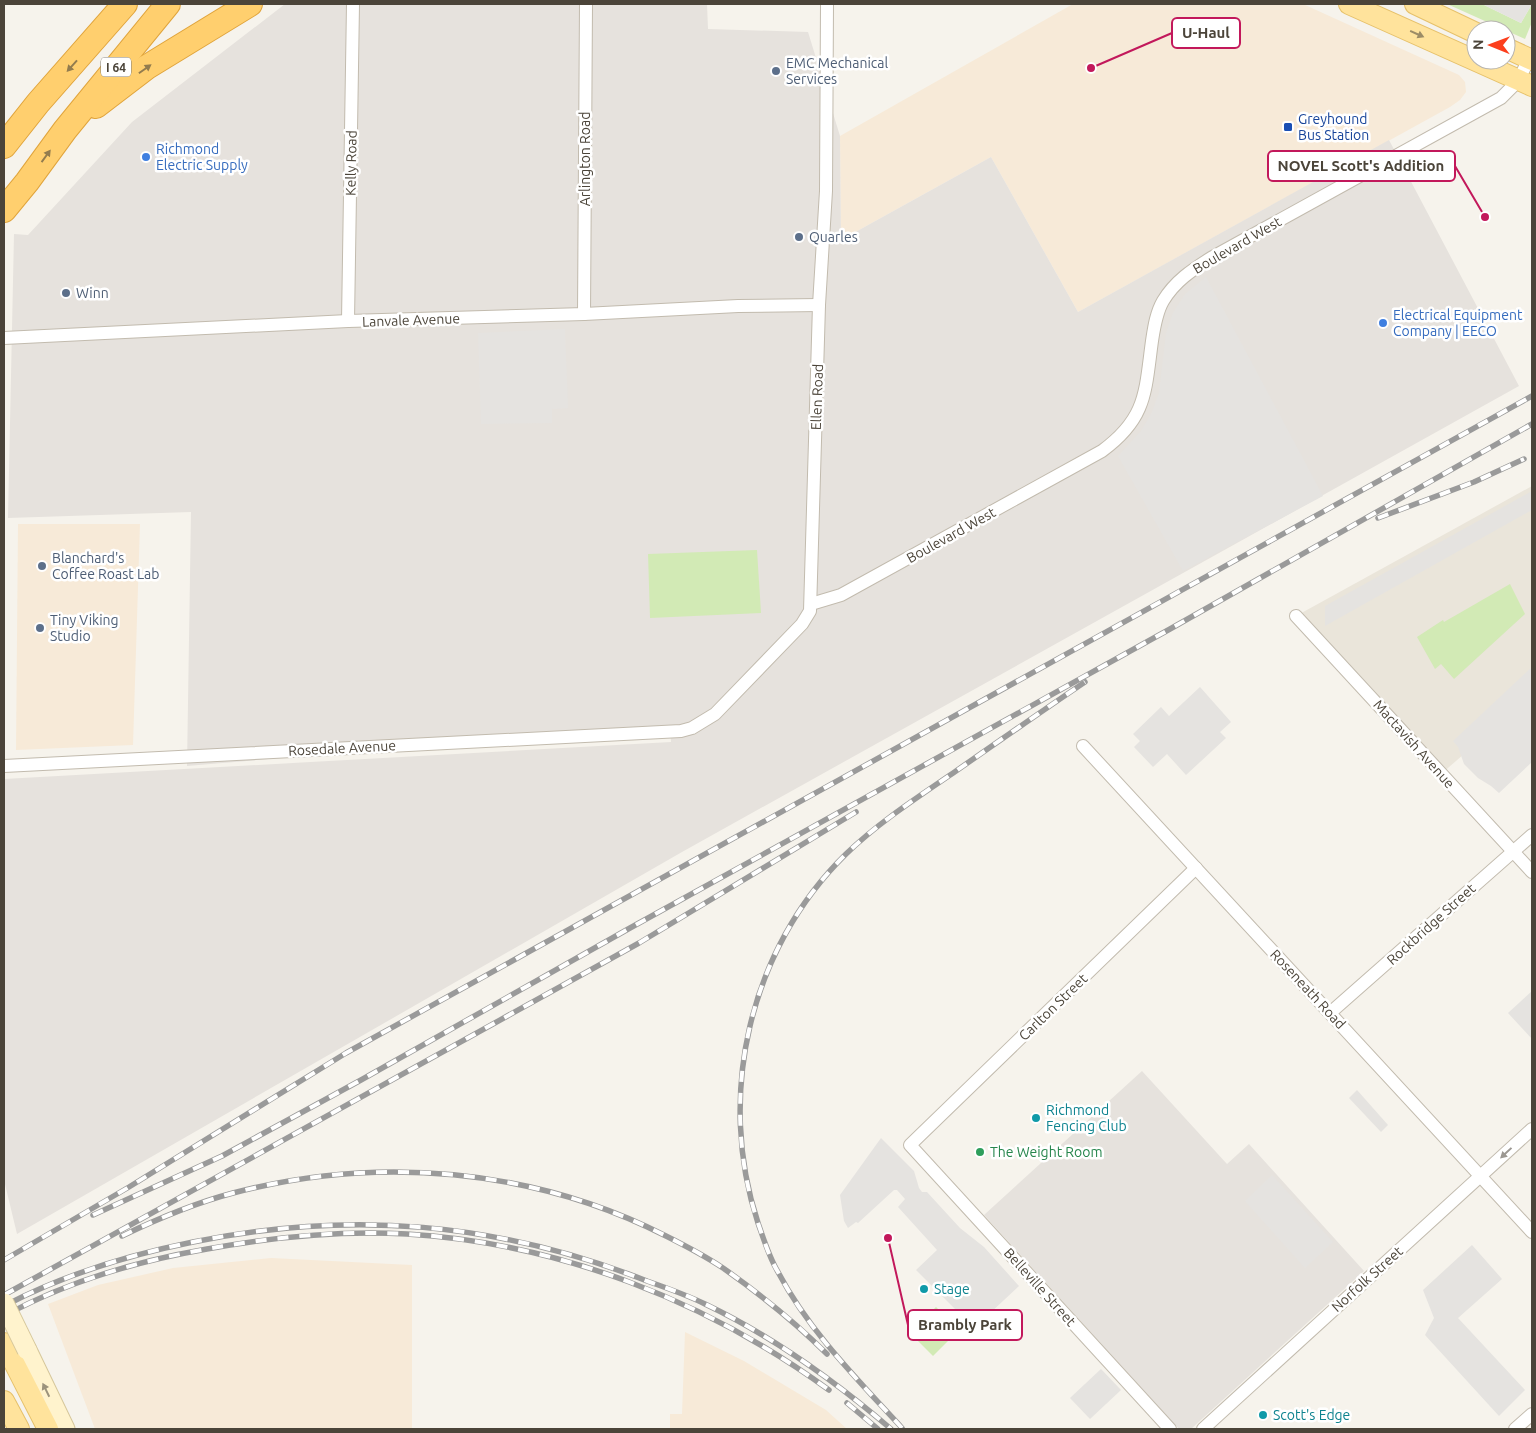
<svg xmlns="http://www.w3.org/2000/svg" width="1536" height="1433" font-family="Ubuntu,sans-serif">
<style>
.residential{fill:#eae5da}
.commercial{fill:#f7ead8}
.industrial{fill:#e6e2dd}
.green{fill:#d2eab5}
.parking{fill:#e5e3e0}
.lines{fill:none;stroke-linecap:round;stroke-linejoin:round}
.street-casing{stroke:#c2bbae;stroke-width:14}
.secondary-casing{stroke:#d6c79b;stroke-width:21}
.primary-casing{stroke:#e6c16a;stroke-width:22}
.highway-casing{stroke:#e0a43c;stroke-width:26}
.street{stroke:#fff;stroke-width:12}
.secondary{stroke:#fff3cd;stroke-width:19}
.primary{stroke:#ffe39c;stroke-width:20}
.highway{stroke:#ffcf6e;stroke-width:24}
.rail-casing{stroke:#9a9a9a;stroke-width:5.5}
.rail{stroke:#fff;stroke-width:4;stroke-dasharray:11;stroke-linecap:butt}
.secondary-bridge-casing{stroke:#d6c79b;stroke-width:21;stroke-linecap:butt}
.secondary-bridge{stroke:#fff3cd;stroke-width:19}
.oneway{fill:#9c8c66}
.oneway2{fill:#937c4e}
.oneway3{fill:#9c9892}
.oneway4{fill:#9c937c}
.service-dot{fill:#5c6f8a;stroke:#fff;stroke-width:2}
.transit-dot{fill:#1a4fb4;stroke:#fff;stroke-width:2}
.shop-dot{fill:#3f7fe0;stroke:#fff;stroke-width:2}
.culture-dot{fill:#0f9aa8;stroke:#fff;stroke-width:2}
.leisure-dot{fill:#2e9e5b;stroke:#fff;stroke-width:2}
.labels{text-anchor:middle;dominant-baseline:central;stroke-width:5;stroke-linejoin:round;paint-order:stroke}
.shield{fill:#fff;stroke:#817c74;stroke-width:1}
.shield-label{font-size:12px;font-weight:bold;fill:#4b4439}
.service-label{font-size:14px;fill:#4e5e75;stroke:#fff;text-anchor:start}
.transit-label{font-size:14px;fill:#164399;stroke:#fff;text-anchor:start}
.shop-label{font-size:14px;fill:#366cbe;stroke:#fff;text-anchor:start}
.street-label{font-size:14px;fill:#4b4439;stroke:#fff}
.culture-label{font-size:14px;fill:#0d838f;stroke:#fff;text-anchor:start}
.leisure-label{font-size:14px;fill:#27864d;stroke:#fff;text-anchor:start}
.leader{fill:none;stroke:#c2185b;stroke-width:2}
.callout-dot{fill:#c2185b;stroke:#fff;stroke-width:2}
.callout{fill:#fff;stroke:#c2185b;stroke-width:2}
.callout-label{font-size:15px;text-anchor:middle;font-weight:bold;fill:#4b4439}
</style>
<rect width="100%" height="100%" fill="#f6f3ec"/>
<polygon class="residential" points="1532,486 1532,695 1441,774 1296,616"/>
<g class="commercial">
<polygon points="1073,4 1303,4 1459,75 1465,82 1466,92 1460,100 1450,107 1078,312 991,157 841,240 840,136"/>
<polygon points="18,524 140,524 133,745 16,750"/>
<polygon points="271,1258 412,1265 412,1429 95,1429 48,1304 98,1285 173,1268"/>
<polygon points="685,1332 744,1361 826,1410 847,1429 670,1429 670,1414 682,1414"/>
</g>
<g class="industrial">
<polygon points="285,4 707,4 708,29 808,32 840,136 841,240 991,157 1078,312 1389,140 1519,386 682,852 17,1234 4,1180 4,779 671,742 670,725 187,766 191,512 8,518 14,234 28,235 132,122"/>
<polygon points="1142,1071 1227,1164 1249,1144 1364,1271 1191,1429 1179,1429 984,1215"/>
</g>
<g class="green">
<polygon points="1447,4 1482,4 1521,23 1532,4 1532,22 1525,39"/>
<polygon points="757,550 761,613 650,618 648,554"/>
<polygon points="1510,584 1525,614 1454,679 1441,664 1435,669 1417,637 1443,620 1444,622"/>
<polygon points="936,1307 959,1330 933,1356 910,1333"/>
</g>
<g class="parking">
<polygon points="1482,4 1532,4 1521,23"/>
<polygon points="1206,277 1323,496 1183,571 1118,456 1141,431 1151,414 1159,393 1166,333 1173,313 1185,294"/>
<polygon points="565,329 568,408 552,409 552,423 481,424 478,333"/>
<polygon points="1532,491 1532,510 1325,626 1325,606"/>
<polygon points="1532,667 1532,762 1499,793 1491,786 1478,778 1464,764 1458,747 1453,741"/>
<polygon points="1200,687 1231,722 1220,732 1226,738 1186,775 1167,754 1153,767 1134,747 1140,741 1133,734 1161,707 1169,716"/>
<polygon points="1532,991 1532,1039 1508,1013"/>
<polygon points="1357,1090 1388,1125 1381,1132 1349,1098"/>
<polygon points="881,1138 914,1171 919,1188 922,1192 927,1192 960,1228 984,1247 1019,1286 974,1328 916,1270 937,1250 898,1207 905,1199 897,1190 894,1190 858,1223 856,1222 848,1228 844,1221 840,1195"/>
<polygon points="1272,1175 1333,1242 1305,1268 1245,1201"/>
<polygon points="1472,1245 1502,1279 1458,1318 1525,1390 1499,1416 1425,1335 1434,1318 1423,1290"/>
<polygon points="1101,1369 1121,1390 1090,1419 1070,1398"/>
</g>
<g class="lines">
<defs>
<g id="street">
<polyline points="584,314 586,4"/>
<polyline points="348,321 353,4"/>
<polyline points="4,338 348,321 584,314 738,306 819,305"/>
<path d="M811 604 841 595 1102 451C1147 418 1145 392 1152 341 1154 328 1156 313 1163 301 1175 281 1192 270 1211 258L1501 98 1519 80 1529 58"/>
<polyline points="1296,616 1532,872"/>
<polyline points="1083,746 1532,1232"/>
<polyline points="4,766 681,731 692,728 715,714 802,624 810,611 819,305 826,191 827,4"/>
<polyline points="1330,1013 1532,835"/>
<polyline points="1170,1429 910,1145 1196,868"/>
<polyline points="1203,1429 1532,1129"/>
<polyline points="1515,1429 1532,1414"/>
</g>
<polyline id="secondary" points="27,1350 65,1429"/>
<g id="primary">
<polyline points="1349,4 1532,86"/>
<polyline points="1415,4 1476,33"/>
<polyline points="1506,48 1532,60"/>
<polyline points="4,1343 48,1429"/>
<polyline points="4,1401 19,1429"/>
</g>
<g id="highway">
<polyline points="96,106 147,67 250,4"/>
<polyline points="4,146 38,103 125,4"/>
<polyline points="4,210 27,182 65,130 168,4"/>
</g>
</defs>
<use href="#street" class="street-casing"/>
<use href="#secondary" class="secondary-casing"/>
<use href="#primary" class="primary-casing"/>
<use href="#highway" class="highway-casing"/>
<use href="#street" class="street"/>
<use href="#secondary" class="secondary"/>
<use href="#primary" class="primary"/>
<use href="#highway" class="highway"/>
<defs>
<g id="rail">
<polyline points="1378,518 1474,482 1524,459"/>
<polyline points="93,1215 222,1156 361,1080 630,928 1170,629 1532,424"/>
<path d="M122 1236C157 1219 195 1203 233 1193 377 1155 533 1168 666 1236 686 1246 705 1256 723 1268 760 1294 795 1322 827 1354"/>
<polyline points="4,1260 129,1187 346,1053 1532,396"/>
<polyline points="4,1295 639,943 856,812"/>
<path d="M4 1306C63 1275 128 1255 193 1242 350 1210 498 1222 647 1281 667 1288 687 1295 705 1304 772 1336 835 1381 891 1429"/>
<path d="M4 1316C66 1282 137 1261 207 1249 273 1237 340 1230 407 1234 559 1243 707 1301 829 1390"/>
<polyline points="847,1403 878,1429"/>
<path d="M902 1428C857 1379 809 1331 778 1272 769 1257 764 1240 758 1223 716 1096 749 949 846 854 879 822 918 797 956 771 999 741 1042 711 1085 682"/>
</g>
</defs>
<use href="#rail" class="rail-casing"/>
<use href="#rail" class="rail"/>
<defs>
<polyline id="secondary-bridge" points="4,1303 27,1350"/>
</defs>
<use href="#secondary-bridge" class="secondary-bridge-casing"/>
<use href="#secondary-bridge" class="secondary-bridge"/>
</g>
<defs><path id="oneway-solid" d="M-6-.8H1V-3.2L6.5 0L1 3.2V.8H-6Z" transform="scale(1.25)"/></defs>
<use class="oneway" href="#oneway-solid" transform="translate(1417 34) rotate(24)"/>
<g class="oneway2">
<use href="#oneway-solid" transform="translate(72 66) rotate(132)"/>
<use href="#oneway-solid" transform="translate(145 69) rotate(-35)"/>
<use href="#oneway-solid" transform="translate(46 156) rotate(-54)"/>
</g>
<use class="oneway3" href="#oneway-solid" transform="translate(1506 1153) rotate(137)"/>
<use class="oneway4" href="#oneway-solid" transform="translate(46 1390) rotate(-116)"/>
<g class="service-dot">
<circle cx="776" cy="71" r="5"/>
<circle cx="799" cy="237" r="5"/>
<circle cx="66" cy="293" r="5"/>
<circle cx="42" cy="566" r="5"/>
<circle cx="40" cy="628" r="5"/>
</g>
<rect class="transit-dot" x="1283" y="122" width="10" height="10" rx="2.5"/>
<g class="shop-dot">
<circle cx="146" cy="157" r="5"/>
<circle cx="1383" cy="323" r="5"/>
</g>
<g class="culture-dot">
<circle cx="1036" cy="1118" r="5"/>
<circle cx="924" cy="1289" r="5"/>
<circle cx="1263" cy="1415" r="5"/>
</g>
<circle class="leisure-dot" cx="980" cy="1152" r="5"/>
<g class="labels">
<rect class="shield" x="101" y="57.5" width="30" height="19" rx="4"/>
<g class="shield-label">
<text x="116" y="67">I 64</text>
</g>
<g class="service-label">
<text x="786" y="63">EMC Mechanical<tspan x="786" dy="16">Services</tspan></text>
<text x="809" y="237">Quarles</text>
<text x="76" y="293">Winn</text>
<text x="52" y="558">Blanchard's<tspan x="52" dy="16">Coffee Roast Lab</tspan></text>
<text x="50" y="620">Tiny Viking<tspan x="50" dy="16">Studio</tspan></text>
</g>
<g class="transit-label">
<text x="1298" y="119">Greyhound<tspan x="1298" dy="16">Bus Station</tspan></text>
</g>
<g class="shop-label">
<text x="156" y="149">Richmond<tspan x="156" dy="16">Electric Supply</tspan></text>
<text x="1393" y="315">Electrical Equipment<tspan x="1393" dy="16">Company | EECO</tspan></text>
</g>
<g class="street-label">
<text transform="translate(585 159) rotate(-90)">Arlington Road</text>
<text transform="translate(351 163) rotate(-89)">Kelly Road</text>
<text transform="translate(1237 245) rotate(-30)">Boulevard West</text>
<text transform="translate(411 320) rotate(-2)">Lanvale Avenue</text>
<text transform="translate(817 397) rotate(-88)">Ellen Road</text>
<text transform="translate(951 535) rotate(-29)">Boulevard West</text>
<text transform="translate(1414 744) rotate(48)">Mactavish Avenue</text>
<text transform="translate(342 748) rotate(-3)">Rosedale Avenue</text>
<text transform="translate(1431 924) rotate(-42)">Rockbridge Street</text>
<text transform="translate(1308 989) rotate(47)">Roseneath Road</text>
<text transform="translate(1053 1007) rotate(-44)">Carlton Street</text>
<text transform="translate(1367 1279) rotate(-42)">Norfolk Street</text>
<text transform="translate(1040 1287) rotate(48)">Belleville Street</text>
</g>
<g class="culture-label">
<text x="1046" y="1110">Richmond<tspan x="1046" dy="16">Fencing Club</tspan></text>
<text x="934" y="1289">Stage</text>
<text x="1273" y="1415">Scott's Edge</text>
</g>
<g class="leisure-label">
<text x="990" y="1152">The Weight Room</text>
</g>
</g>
<path class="leader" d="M1091 68L1172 33M1485 217L1455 166M888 1238L908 1325"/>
<g class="callout-dot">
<circle cx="1091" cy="68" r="5"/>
<circle cx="1485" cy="217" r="5"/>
<circle cx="888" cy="1238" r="5"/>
</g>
<g class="callout">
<rect x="1172" y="18" width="68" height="30" rx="5"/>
<rect x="1268" y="151" width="187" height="30" rx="5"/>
<rect x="908" y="1310" width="114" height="30" rx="5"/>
</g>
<g class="callout-label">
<text x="1206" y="38">U-Haul</text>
<text x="1361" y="171">NOVEL Scott's Addition</text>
<text x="965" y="1330">Brambly Park</text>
</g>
<rect width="1536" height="1433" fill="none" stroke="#4b4439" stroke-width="10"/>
<g transform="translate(1491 45) rotate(271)"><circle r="24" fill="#ffffff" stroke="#b7b4b0"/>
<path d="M0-4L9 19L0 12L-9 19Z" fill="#fc3f1d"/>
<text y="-8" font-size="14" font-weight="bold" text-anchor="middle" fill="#4b4439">N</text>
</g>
</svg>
